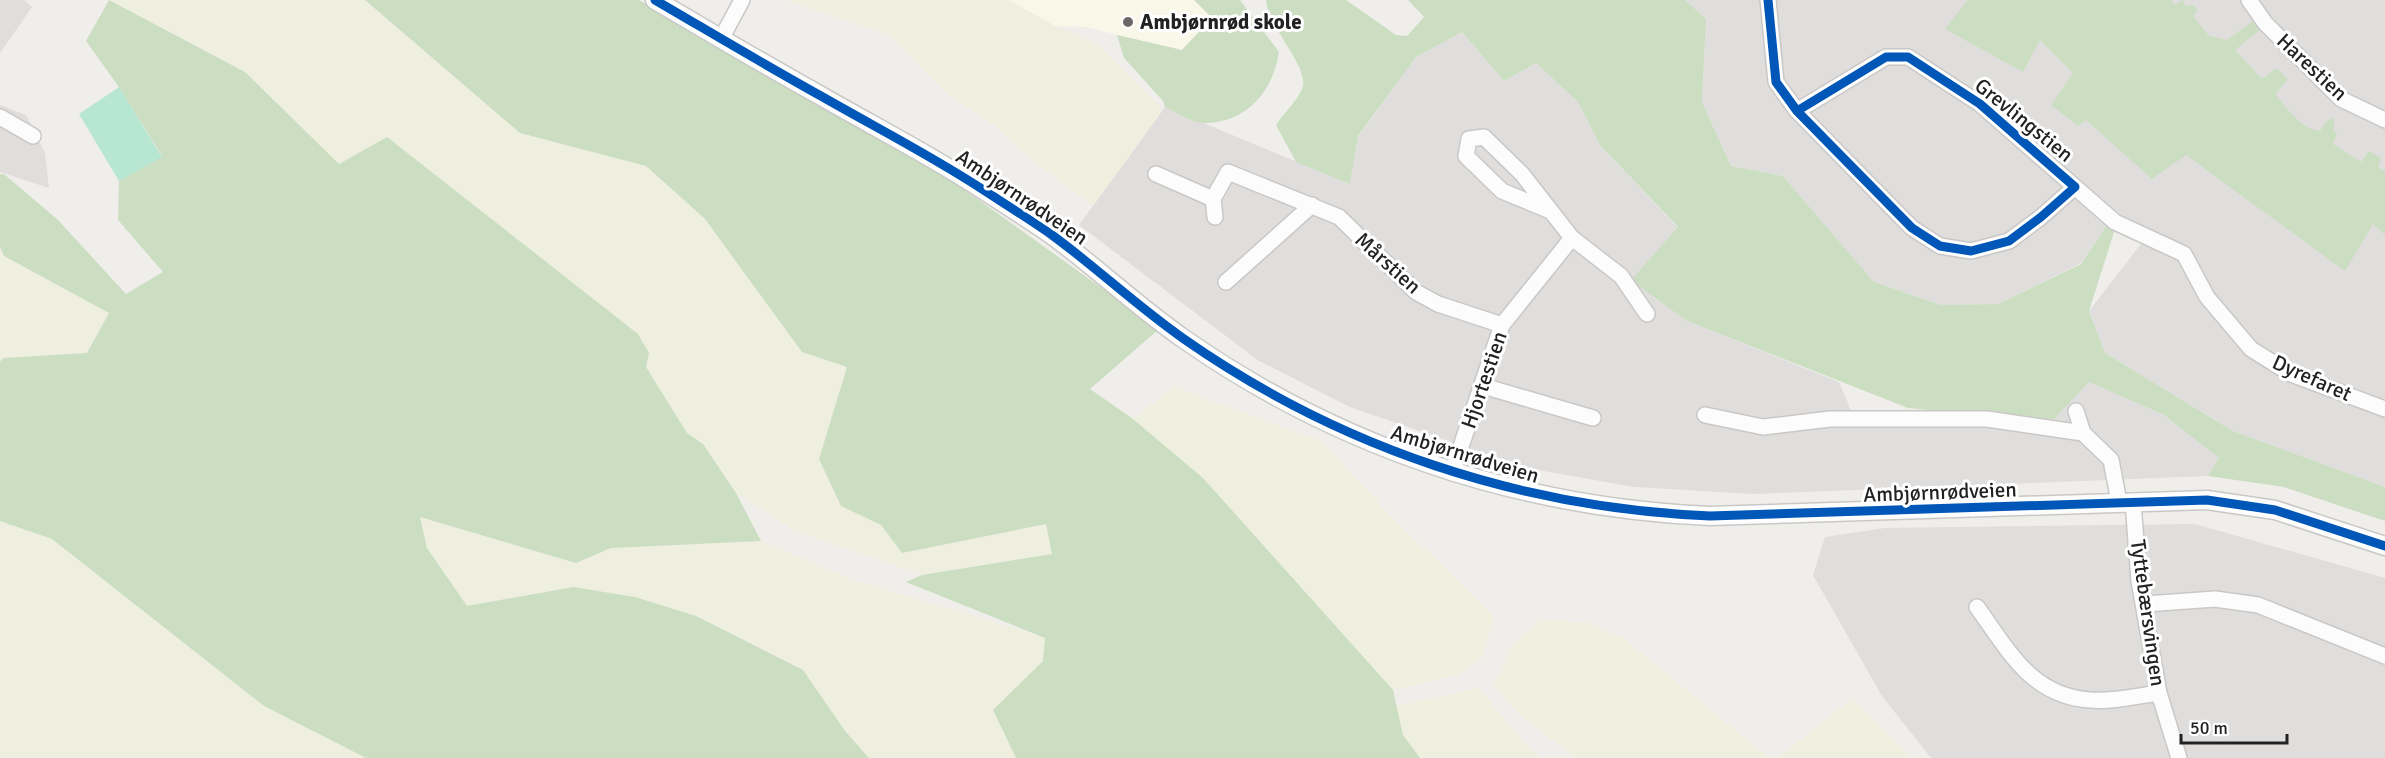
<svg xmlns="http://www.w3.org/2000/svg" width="2385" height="758" font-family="Signika,sans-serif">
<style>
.residential{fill:#dfdedc}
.education{fill:#f8f7e8}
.farmland{fill:#efefdf}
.forest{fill:#cbdec1}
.pitch{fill:#b7e6d2}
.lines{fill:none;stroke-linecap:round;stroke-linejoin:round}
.minor-casing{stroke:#c9c8c7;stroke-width:18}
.tertiary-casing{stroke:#c9c8c7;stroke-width:21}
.minor{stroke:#fdfcfc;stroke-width:15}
.tertiary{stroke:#fdfcfc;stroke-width:18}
.cycleway-casing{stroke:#fff;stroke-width:13}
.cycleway{stroke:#0057b8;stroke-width:9}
.poi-dot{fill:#6a6968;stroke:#fff;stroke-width:2}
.labels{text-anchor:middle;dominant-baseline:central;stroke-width:6;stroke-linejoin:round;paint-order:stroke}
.poi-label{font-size:21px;font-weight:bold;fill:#222;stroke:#fff;text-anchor:start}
.street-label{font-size:21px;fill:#222;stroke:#fff}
</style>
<rect width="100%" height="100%" fill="#f0eeeb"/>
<g class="residential">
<polygon points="0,0 24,0 32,7 0,53"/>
<polygon points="1685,0 2385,0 2385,487 2233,431 2105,353 2089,311 2144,240 2106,226 2081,263 1998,304 1941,305 1874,282 1783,176 1731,166 1702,102 1706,19"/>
<polygon points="1462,32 1504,81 1536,63 1578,102 1600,145 1678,228 1687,321 1839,382 1852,413 2051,421 2089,382 2164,415 2220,458 2208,476 1753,494 1634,487 1527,468 1350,407 1259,361 1079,225 1165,107 1350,184 1358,137 1416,57"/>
<polygon points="0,105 26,115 45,153 49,188 0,172"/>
<polygon points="2195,524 2385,578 2385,758 1931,758 1882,696 1813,575 1825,537 1885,528"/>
</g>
<polygon class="education" points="1008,0 1194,0 1212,18 1181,50 1085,27 1055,26"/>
<g class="farmland">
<polygon points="110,0 364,0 520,133 646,166 705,219 802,352 847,367 819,459 842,506 881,525 902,553 1046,524 1052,554 922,575 793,530 736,493 703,444 687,433 646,367 649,353 339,165 245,72"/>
<polygon points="786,0 1008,0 1055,26 1093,41 1159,105 1160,114 1093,206 1034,162 994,125 947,94 891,36"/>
<polygon points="0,247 4,256 109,313 87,353 3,358 0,362"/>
<polygon points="1174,387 1321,441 1390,515 1494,616 1483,657 1457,675 1393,690 1203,478 1133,419"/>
<polygon points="420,517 576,563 611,548 761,541 854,580 1047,638 1043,661 993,710 1016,758 869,758 845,731 573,587 467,606 427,548"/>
<polygon points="0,521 52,539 264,706 366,758 0,758"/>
<polygon points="1540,620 1585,622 1622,637 1769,758 1576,758 1516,712 1494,684 1511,647"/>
<polygon points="1479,688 1523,741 1541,758 1420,758 1403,735 1396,706"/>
<polygon points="1852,699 1911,758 1777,758"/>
</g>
<g class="forest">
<polygon points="109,0 245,72 339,164 387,137 638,334 649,353 646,367 687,433 703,444 736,493 761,541 611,548 576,563 420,517 427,548 467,606 573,587 635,597 696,616 803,670 845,731 869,758 366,758 264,706 52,539 0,521 0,362 3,358 87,353 109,313 4,256 0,247 0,174 4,174 58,220 126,294 163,272 118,220 119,181 162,156 119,87 86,41"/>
<polygon points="365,0 639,0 930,165 1159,329 1090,389 1133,419 1203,478 1393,690 1403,735 1420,758 1016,758 993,710 1043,661 1045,638 906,582 922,575 1052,554 1046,524 902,553 881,525 841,506 819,459 847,367 802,352 705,219 646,166 520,133"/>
<path d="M1194 0H1240L1279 52C1273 92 1246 123 1204 123 1192 123 1176 112 1165 107L1163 101 1124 58 1117 35 1182 50 1212 18Z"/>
<path d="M1266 0H1346L1396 35 1407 36 1424 17 1408 0H1685L1706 19 1702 102 1731 166 1783 176 1874 282 1941 305 1998 304 2081 264 2106 226 2115 229 2089 311 2105 353 2233 431 2385 487V521L2284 487 2208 476 2219 458 2164 415 2089 382 2051 422 1908 408 1687 321 1631 280 1678 227 1600 145 1578 102 1536 63 1504 81 1462 32 1416 57 1358 136 1350 184 1296 162 1276 125C1283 114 1300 98 1303 86 1307 65 1269 28 1266 0Z"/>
<path d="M1968 0H2171L2175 5 2182 0 2186 6 2194 5 2197 11 2193 16 2209 36 2227 40 2254 20 2261 29 2235 50 2262 79 2277 68 2288 79 2275 94C2289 110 2299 128 2320 131L2327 121 2334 118V132L2337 134 2333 144 2361 162 2369 151 2381 158 2378 167 2385 171V235L2373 224 2345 271 2186 155 2152 179 2086 120 2078 126 2051 105 2073 73 2040 40 2023 72 1945 29Z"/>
</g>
<polygon class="pitch" points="119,87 162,157 119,181 79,114"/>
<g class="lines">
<defs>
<g id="minor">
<polyline points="1768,0 1776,82 1797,111 1912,228 1940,246 1971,251 2009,241 2041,217 2075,187 1980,104 1908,57 1886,57 1797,111"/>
<polyline points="2249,0 2265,23 2341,99 2385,120"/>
<polyline points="721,39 742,0"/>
<polyline points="0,117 33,136"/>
<polyline points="1156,174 1213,199 1228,172 1339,217 1416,292 1438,304 1502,325"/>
<polyline points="2075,187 2115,222 2184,254 2207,297 2251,349 2291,374 2385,409"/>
<polyline points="1213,199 1215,217"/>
<polyline points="1572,238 1621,276 1647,314"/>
<polyline points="1226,282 1312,205"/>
<polyline points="1483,386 1593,418"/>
<polyline points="2076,411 2083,433 2111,460 2119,502"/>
<polyline points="1705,415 1763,427 1830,419 1987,419 2083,433"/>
<polyline points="1452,473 1502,325 1572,238 1522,174 1484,137 1469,139 1466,156 1502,191 1548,210"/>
<polyline points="2133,502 2139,581 2159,693 2179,758"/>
<polyline points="2145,604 2215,599 2258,605 2385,656"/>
<path d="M1977 607C2008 650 2031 696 2090 700 2112 702 2137 696 2159 693"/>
</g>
<path id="tertiary" d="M655 0C710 32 765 65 821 96 875 127 930 155 982 189 1005 204 1029 219 1052 235 1097 268 1138 307 1184 339 1340 448 1520 508 1710 516L2207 500 2275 510 2385 546"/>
</defs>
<use href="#minor" class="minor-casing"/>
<use href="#tertiary" class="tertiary-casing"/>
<use href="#minor" class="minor"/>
<use href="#tertiary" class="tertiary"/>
<defs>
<g id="cycleway">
<path d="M655 0C710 32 765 65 821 96 875 127 930 155 982 189 1005 204 1029 219 1052 235 1097 268 1138 307 1184 339 1340 448 1520 508 1710 516L2207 500 2275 510 2385 546"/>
<polyline points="1768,0 1776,82 1797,111 1912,228 1940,246 1971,251 2009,241 2041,217 2075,187 1980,104 1908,57 1886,57 1797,111"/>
</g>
</defs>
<use href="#cycleway" class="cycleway-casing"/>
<use href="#cycleway" class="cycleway"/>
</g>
<circle class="poi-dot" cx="1128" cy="22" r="6"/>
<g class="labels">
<g class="poi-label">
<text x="1140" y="22">Ambjørnrød skole</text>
</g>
<g class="street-label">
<text transform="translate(2312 67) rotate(43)">Harestien</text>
<text transform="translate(2024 120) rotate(39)">Grevlingstien</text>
<text transform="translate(1022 197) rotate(34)">Ambjørnrødveien</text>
<text transform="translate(1388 263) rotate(42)">Mårstien</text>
<text transform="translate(2312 378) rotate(24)">Dyrefaret</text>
<text transform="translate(1484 380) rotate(-71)">Hjortestien</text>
<text transform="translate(1465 454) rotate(17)">Ambjørnrødveien</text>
<text transform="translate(1940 492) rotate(-2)">Ambjørnrødveien</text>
<text transform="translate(2148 613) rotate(82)">Tyttebærsvingen</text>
</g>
</g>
<path d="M2181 734v9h106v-9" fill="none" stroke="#222222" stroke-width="3"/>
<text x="2190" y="734" font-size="18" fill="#222222" stroke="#ffffff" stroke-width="4.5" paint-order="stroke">50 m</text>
</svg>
